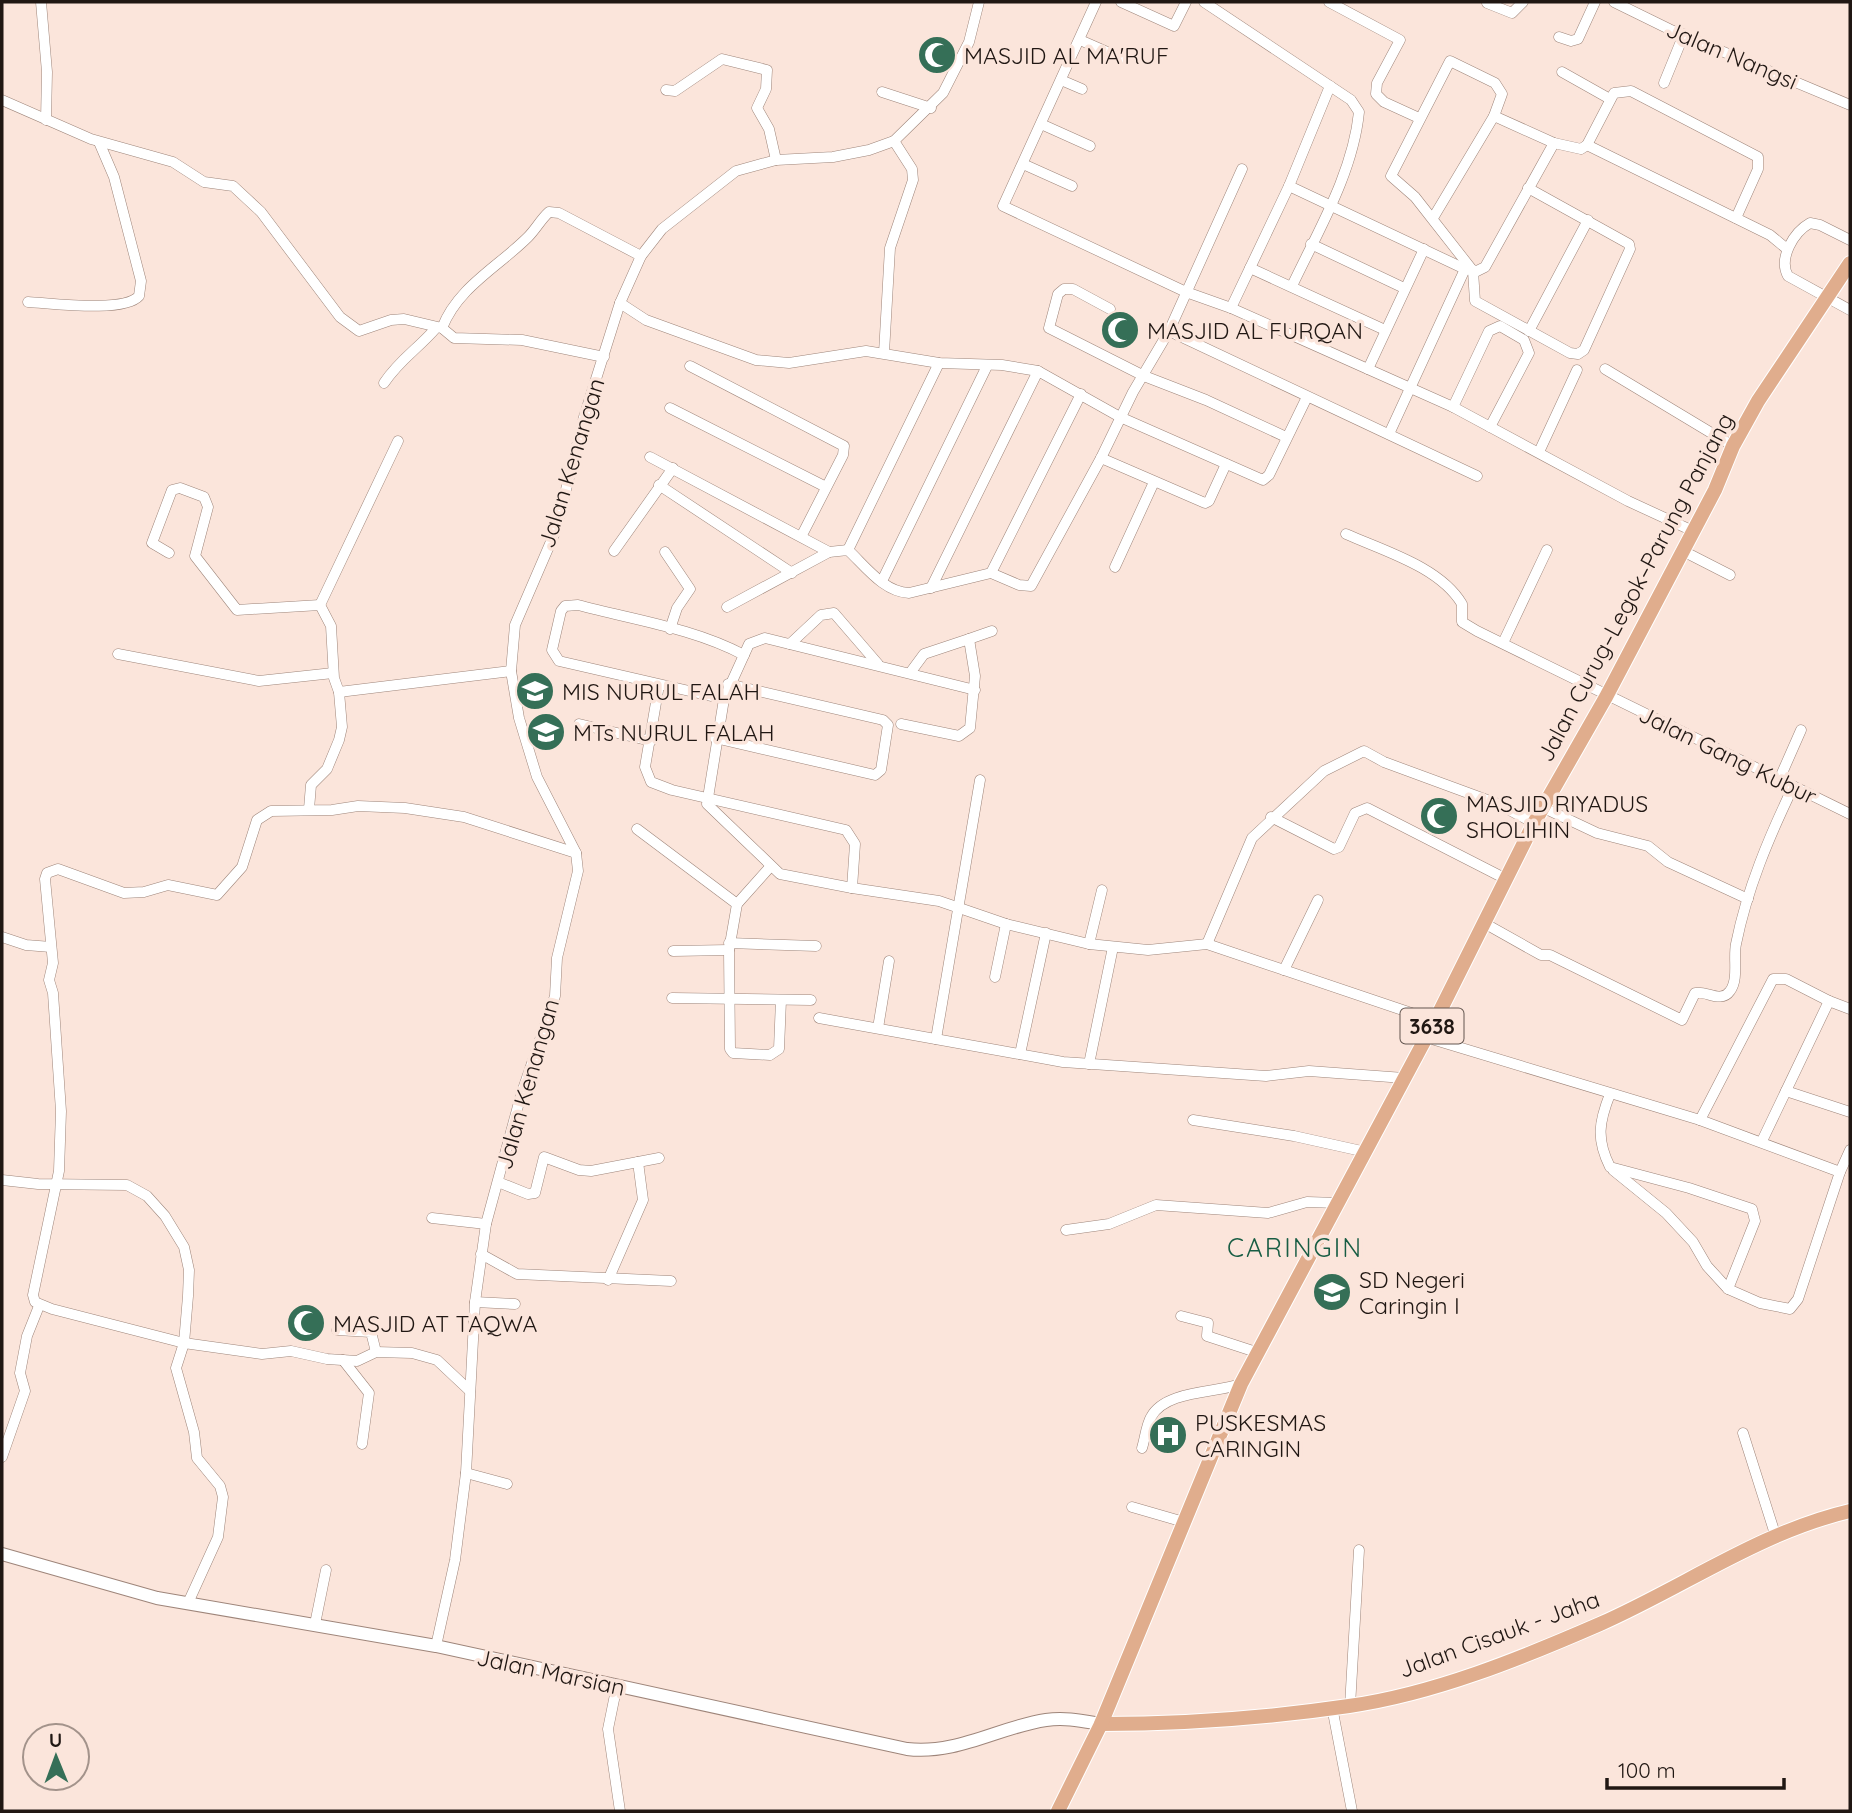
<svg xmlns="http://www.w3.org/2000/svg" width="1852" height="1813" font-family="Quicksand,sans-serif">
<style>
.lines{fill:none;stroke-linecap:round;stroke-linejoin:round}
.minor-casing{stroke:#9e857a;stroke-width:11}
.tertiary-casing{stroke:#9e857a;stroke-width:14}
.primary-casing{stroke:#fff;stroke-width:16}
.minor{stroke:#fff;stroke-width:10}
.tertiary{stroke:#fff;stroke-width:12}
.primary{stroke:#e0ad8d;stroke-width:14}
.labels{text-anchor:middle;dominant-baseline:central;stroke-width:7;stroke-linejoin:round;paint-order:stroke}
.shield{fill:#fbe5db;stroke:#62554f;stroke-width:2}
.shield-label{font-size:21px;font-weight:bold;fill:#201713}
.poi-label{font-size:23px;fill:#201713;stroke:#fbe5db;text-anchor:start}
.street-label{font-size:23px;fill:#201713;stroke:#fbe5db}
.quarter-label{font-size:26px;letter-spacing:2px;fill:#185d44;stroke:#fbe5db}
</style>
<rect width="100%" height="100%" fill="#fbe5db"/>
<g class="lines">
<defs>
<g id="minor">
<polyline points="41,2 47,72 46,120"/>
<polyline points="1096,2 1003,206 1186,292 1231,308 1453,407 1628,501 1693,531"/>
<polyline points="1121,2 1174,26 1186,2"/>
<path d="M1204 2 1351 100 1359 112C1353 173 1318 231 1292 286"/>
<polyline points="1329,2 1400,40 1377,83 1376,94 1384,102 1419,118"/>
<polyline points="1614,2 1669,29 1850,105"/>
<polyline points="1487,3 1512,13 1523,2"/>
<polyline points="1559,37 1571,41 1578,39 1595,2"/>
<polyline points="1080,40 1121,58"/>
<polyline points="1562,72 1610,99"/>
<polyline points="1061,80 1082,89"/>
<polyline points="1664,83 1684,34"/>
<polyline points="666,90 675,91 722,59 767,70 766,89 757,108 769,129 776,160"/>
<polyline points="882,92 931,108"/>
<polyline points="2,100 91,139 173,162 204,182 233,186 261,212 340,317 359,331 391,320 404,319 442,328 454,338 522,340 604,357"/>
<polyline points="1494,116 1554,143 1581,149 1587,145 1614,93 1631,91 1758,157 1758,169 1736,218"/>
<polyline points="1041,124 1090,146"/>
<polyline points="1587,145 1770,235 1787,249"/>
<polyline points="1023,164 1072,186"/>
<polyline points="1289,186 1465,269 1477,271 1485,267 1554,143"/>
<polyline points="1433,218 1494,116 1502,94 1495,83 1450,61 1391,176 1415,197 1473,271 1475,301 1570,353 1578,354 1584,350 1630,249 1629,244 1528,188"/>
<path d="M1850 240 1820 225 1810 223C1794 232 1778 258 1788 276L1850 310"/>
<polyline points="1311,244 1404,288"/>
<polyline points="1250,268 1385,330"/>
<path d="M28 302C51 303 124 313 139 296L141 281 114 177 99 142"/>
<polyline points="620,303 646,320 756,360 789,363 866,351 939,363 1002,365 1038,371"/>
<polyline points="1231,308 1289,186 1330,86"/>
<polyline points="1110,309 1073,289 1064,289 1058,294 1049,328 1144,376 1206,400 1286,437"/>
<path d="M442 328C458 287 498 267 528 237 536 229 541 219 549 212L559 213 641 256"/>
<polyline points="1169,331 1477,476"/>
<polyline points="1529,331 1588,220"/>
<polyline points="884,353 890,248 913,180 912,169 894,141"/>
<polyline points="690,366 844,446 843,455 802,535"/>
<polyline points="1368,369 1424,249"/>
<polyline points="1605,369 1733,446"/>
<path d="M384 383C400 359 418 349 436 328"/>
<polyline points="1453,407 1489,331 1500,326 1524,340 1529,353 1490,427"/>
<polyline points="670,408 826,487"/>
<polyline points="1389,434 1465,269"/>
<polyline points="1539,452 1577,370"/>
<path d="M650 457 829 552 848 550C866 567 884 592 909 593L991 573 1019 585 1031 586 1101 458 1133 392 1169 331 1242 169"/>
<polyline points="1101,458 1205,503 1209,501 1226,464"/>
<polyline points="659,485 792,573"/>
<path d="M1346 534C1384 551 1440 567 1462 604V622L1477 631 1850 814"/>
<polyline points="848,550 939,363"/>
<polyline points="1681,550 1730,575"/>
<polyline points="614,551 673,468"/>
<polyline points="665,552 690,589 677,608 670,629"/>
<polyline points="169,553 152,543 172,490 180,488 204,497 208,507 195,556 237,610 320,605 331,626 334,678 339,692 511,671"/>
<polyline points="1115,567 1154,482"/>
<polyline points="991,573 1081,394"/>
<polyline points="882,581 987,366"/>
<polyline points="931,588 1038,371 1120,417 1263,480 1269,475 1307,397"/>
<polyline points="320,605 398,441"/>
<polyline points="727,607 829,552"/>
<polyline points="969,639 992,631"/>
<polyline points="1503,643 1547,550"/>
<polyline points="790,644 821,615 834,613 878,664"/>
<polyline points="118,654 259,681 333,673"/>
<polyline points="659,685 645,767 651,782 672,790 846,830 855,844 852,888 939,901 1006,924 1089,944 1148,950 1207,944 1435,1021"/>
<path d="M724 699 559 661 552 650 561 611 565 606 578 605C634 620 693 628 744 655"/>
<polyline points="579,724 651,741"/>
<polyline points="901,724 959,736 970,728 975,676 969,639 924,654 910,673"/>
<polyline points="715,738 875,775 881,770 888,725 883,720 728,684"/>
<polyline points="1779,780 1801,730"/>
<polyline points="1544,808 1597,833 1648,846 1668,862 1748,899"/>
<polyline points="309,809 311,785 327,769 339,740 342,727 339,692"/>
<polyline points="1271,817 1334,849 1339,847 1355,813 1367,808 1506,879"/>
<polyline points="637,829 737,904 729,950 730,1049 733,1053 770,1055 779,1049 781,1000"/>
<polyline points="852,888 780,874 707,804 724,699 749,644 765,638 975,690"/>
<polyline points="737,904 770,867"/>
<path d="M1484 923 1541 955H1550L1682 1020 1695 993C1706 990 1721 1004 1730 991 1739 979 1733 958 1736 944 1747 889 1769 837 1793 787"/>
<polyline points="2,937 26,945 51,947"/>
<polyline points="729,943 816,946"/>
<polyline points="1089,944 1102,890"/>
<polyline points="1207,944 1252,838 1324,771 1364,751 1384,762 1498,804 1534,823"/>
<polyline points="673,951 729,950"/>
<polyline points="1284,970 1318,900"/>
<polyline points="995,977 1006,924"/>
<polyline points="672,998 811,1000"/>
<polyline points="819,1018 1063,1062 1266,1076 1309,1071 1404,1078"/>
<polyline points="878,1028 889,961"/>
<path d="M1425 1037 1700 1120 1840 1172 1798 1299 1790 1309 1760 1303 1728 1289 1755 1221 1752 1209 1689 1188 1610 1167C1596 1139 1599 1122 1610 1094"/>
<polyline points="936,1039 980,780"/>
<polyline points="1020,1054 1046,933"/>
<polyline points="1089,1064 1113,947"/>
<polyline points="1786,1091 1850,1112"/>
<polyline points="1193,1120 1294,1136 1366,1152"/>
<polyline points="1700,1120 1773,979 1786,979 1829,1001"/>
<polyline points="1762,1141 1829,1001 1850,1009"/>
<polyline points="1613,1170 1666,1213 1693,1242 1707,1266 1728,1289"/>
<polyline points="1840,1172 1850,1150"/>
<polyline points="2,1180 38,1184 127,1185 147,1196 165,1216 184,1247 189,1270 188,1296 184,1343 176,1368 194,1432 197,1458 220,1486 223,1497 218,1537 188,1603"/>
<polyline points="498,1182 528,1194 535,1193 544,1157 579,1170 591,1171 659,1158"/>
<polyline points="432,1218 486,1224"/>
<polyline points="1066,1230 1109,1224 1156,1205 1268,1213 1307,1202 1338,1203"/>
<polyline points="481,1254 517,1274 671,1281"/>
<polyline points="608,1280 643,1200 638,1162"/>
<polyline points="475,1302 515,1304"/>
<polyline points="1181,1316 1208,1323 1207,1336 1259,1353"/>
<polyline points="337,1330 371,1332 376,1352"/>
<polyline points="343,1360 369,1393 362,1444"/>
<polyline points="470,1391 437,1360 412,1353 376,1352 357,1361 327,1359 291,1351 262,1354 184,1343 52,1309 35,1302 33,1295 59,1171 61,1111 53,993 49,980 53,963 45,879 47,873 58,869 124,893 144,892 168,885 217,895 242,867 257,820 271,811 332,810 358,806 405,808 464,817 576,853"/>
<polyline points="1743,1433 1776,1537"/>
<path d="M1142 1448C1145 1439 1146 1426 1151 1417 1165 1390 1217 1393 1241 1384"/>
<polyline points="2,1457 25,1391 20,1373 27,1336 39,1306"/>
<polyline points="466,1473 507,1484"/>
<polyline points="1132,1507 1184,1522"/>
<polyline points="315,1624 326,1570"/>
<polyline points="436,1646 455,1560 466,1473 475,1302 486,1224 521,1095 555,996 557,958 578,871 576,853 537,777 519,718 511,671 515,625 556,530 584,417 620,303 641,256 662,229 736,171 776,160 833,157 869,150 894,141 943,93 969,42 979,2"/>
<polyline points="617,1685 608,1729 620,1811"/>
<polyline points="1350,1706 1359,1550"/>
<polyline points="1332,1707 1352,1811"/>
</g>
<path id="tertiary" d="M2 1554 157 1598 436 1646 907 1749C957 1755 999 1727 1046 1720 1065 1717 1083 1721 1101 1724"/>
<g id="primary">
<path d="M1101 1724C1184 1724 1267 1718 1349 1706 1434 1694 1522 1658 1600 1624 1684 1587 1760 1532 1850 1511"/>
<polyline points="1058,1811 1101,1724 1241,1384 1435,1021 1534,823 1606,697 1715,490 1733,446 1758,401 1850,263"/>
</g>
</defs>
<use href="#minor" class="minor-casing"/>
<use href="#tertiary" class="tertiary-casing"/>
<use href="#primary" class="primary-casing"/>
<use href="#minor" class="minor"/>
<use href="#tertiary" class="tertiary"/>
<use href="#primary" class="primary"/>
</g>
<defs>
<symbol id="mosque-disc" viewBox="-11 -11 22 22"><circle r="9.5" fill="#356f57" stroke="#fbe5db"/><path d="M3.5-4.9A6 6 0 1 0 3.5 4.9A5 5 0 1 1 3.5-4.9Z" fill="#fff"/></symbol>
<symbol id="school-disc" viewBox="-11 -11 22 22"><circle r="9.5" fill="#356f57" stroke="#fbe5db"/><path d="M0-5L7-2L0 1L-7-2ZM-4 1L0 2.5L4 1V4Q0 6-4 4Z" fill="#fff"/></symbol>
<symbol id="hospital-disc" viewBox="-11 -11 22 22"><circle r="9.5" fill="#356f57" stroke="#fbe5db"/><path d="M-5-5h3v3.5h4V-5h3V5h-3V1.5h-4V5h-3Z" fill="#fff"/></symbol>
</defs>
<g fill-rule="evenodd">
<use href="#mosque-disc" x="915" y="33" width="44" height="44"/>
<use href="#mosque-disc" x="1098" y="308" width="44" height="44"/>
<use href="#school-disc" x="513" y="669" width="44" height="44"/>
<use href="#school-disc" x="524" y="710" width="44" height="44"/>
<use href="#mosque-disc" x="1417" y="794" width="44" height="44"/>
<use href="#school-disc" x="1310" y="1270" width="44" height="44"/>
<use href="#mosque-disc" x="284" y="1301" width="44" height="44"/>
<use href="#hospital-disc" x="1146" y="1413" width="44" height="44"/>
</g>
<g class="labels">
<rect class="shield" x="1400.5" y="1008.5" width="63" height="35" rx="5"/>
<g class="shield-label">
<text x="1432" y="1026">3638</text>
</g>
<g class="poi-label">
<text x="964" y="55">MASJID AL MA'RUF</text>
<text x="1147" y="330">MASJID AL FURQAN</text>
<text x="562" y="691">MIS NURUL FALAH</text>
<text x="573" y="732">MTs NURUL FALAH</text>
<text x="1466" y="803">MASJID RIYADUS<tspan x="1466" dy="26">SHOLIHIN</tspan></text>
<text x="1359" y="1279">SD Negeri<tspan x="1359" dy="26">Caringin I</tspan></text>
<text x="333" y="1323">MASJID AT TAQWA</text>
<text x="1195" y="1422">PUSKESMAS<tspan x="1195" dy="26">CARINGIN</tspan></text>
</g>
<g class="street-label">
<text transform="translate(1732 55) rotate(23)">Jalan Nangsi</text>
<text transform="translate(571 463) rotate(-73)">Jalan Kenangan</text>
<text transform="translate(1635 587) rotate(-62)">Jalan Curug–Legok–Parung Panjang</text>
<text transform="translate(1728 755) rotate(26)">Jalan Gang Kubur</text>
<text transform="translate(527 1084) rotate(-74)">Jalan Kenangan</text>
<text transform="translate(1499 1634) rotate(-20)">Jalan Cisauk - Jaha</text>
<text transform="translate(551 1672) rotate(12)">Jalan Marsian</text>
</g>
<g class="quarter-label">
<text x="1295" y="1247">CARINGIN</text>
</g>
</g>
<rect width="1852" height="1813" fill="none" stroke="#201713" stroke-width="7"/>
<g transform="translate(56 1757) rotate(359)"><circle r="33" fill="#fbe5db" stroke="#a3938b" stroke-width="2"/>
<path d="M0-5L12 26L0 18L-12 26Z" fill="#356f57"/>
<text y="-10" font-size="19" font-weight="bold" text-anchor="middle" fill="#201713">U</text>
</g>
<path d="M1607 1778v10h177v-10" fill="none" stroke="#201713" stroke-width="3.5"/>
<text x="1618" y="1778" font-size="21" fill="#201713" stroke="#fbe5db" stroke-width="5" paint-order="stroke">100 m</text>
</svg>
